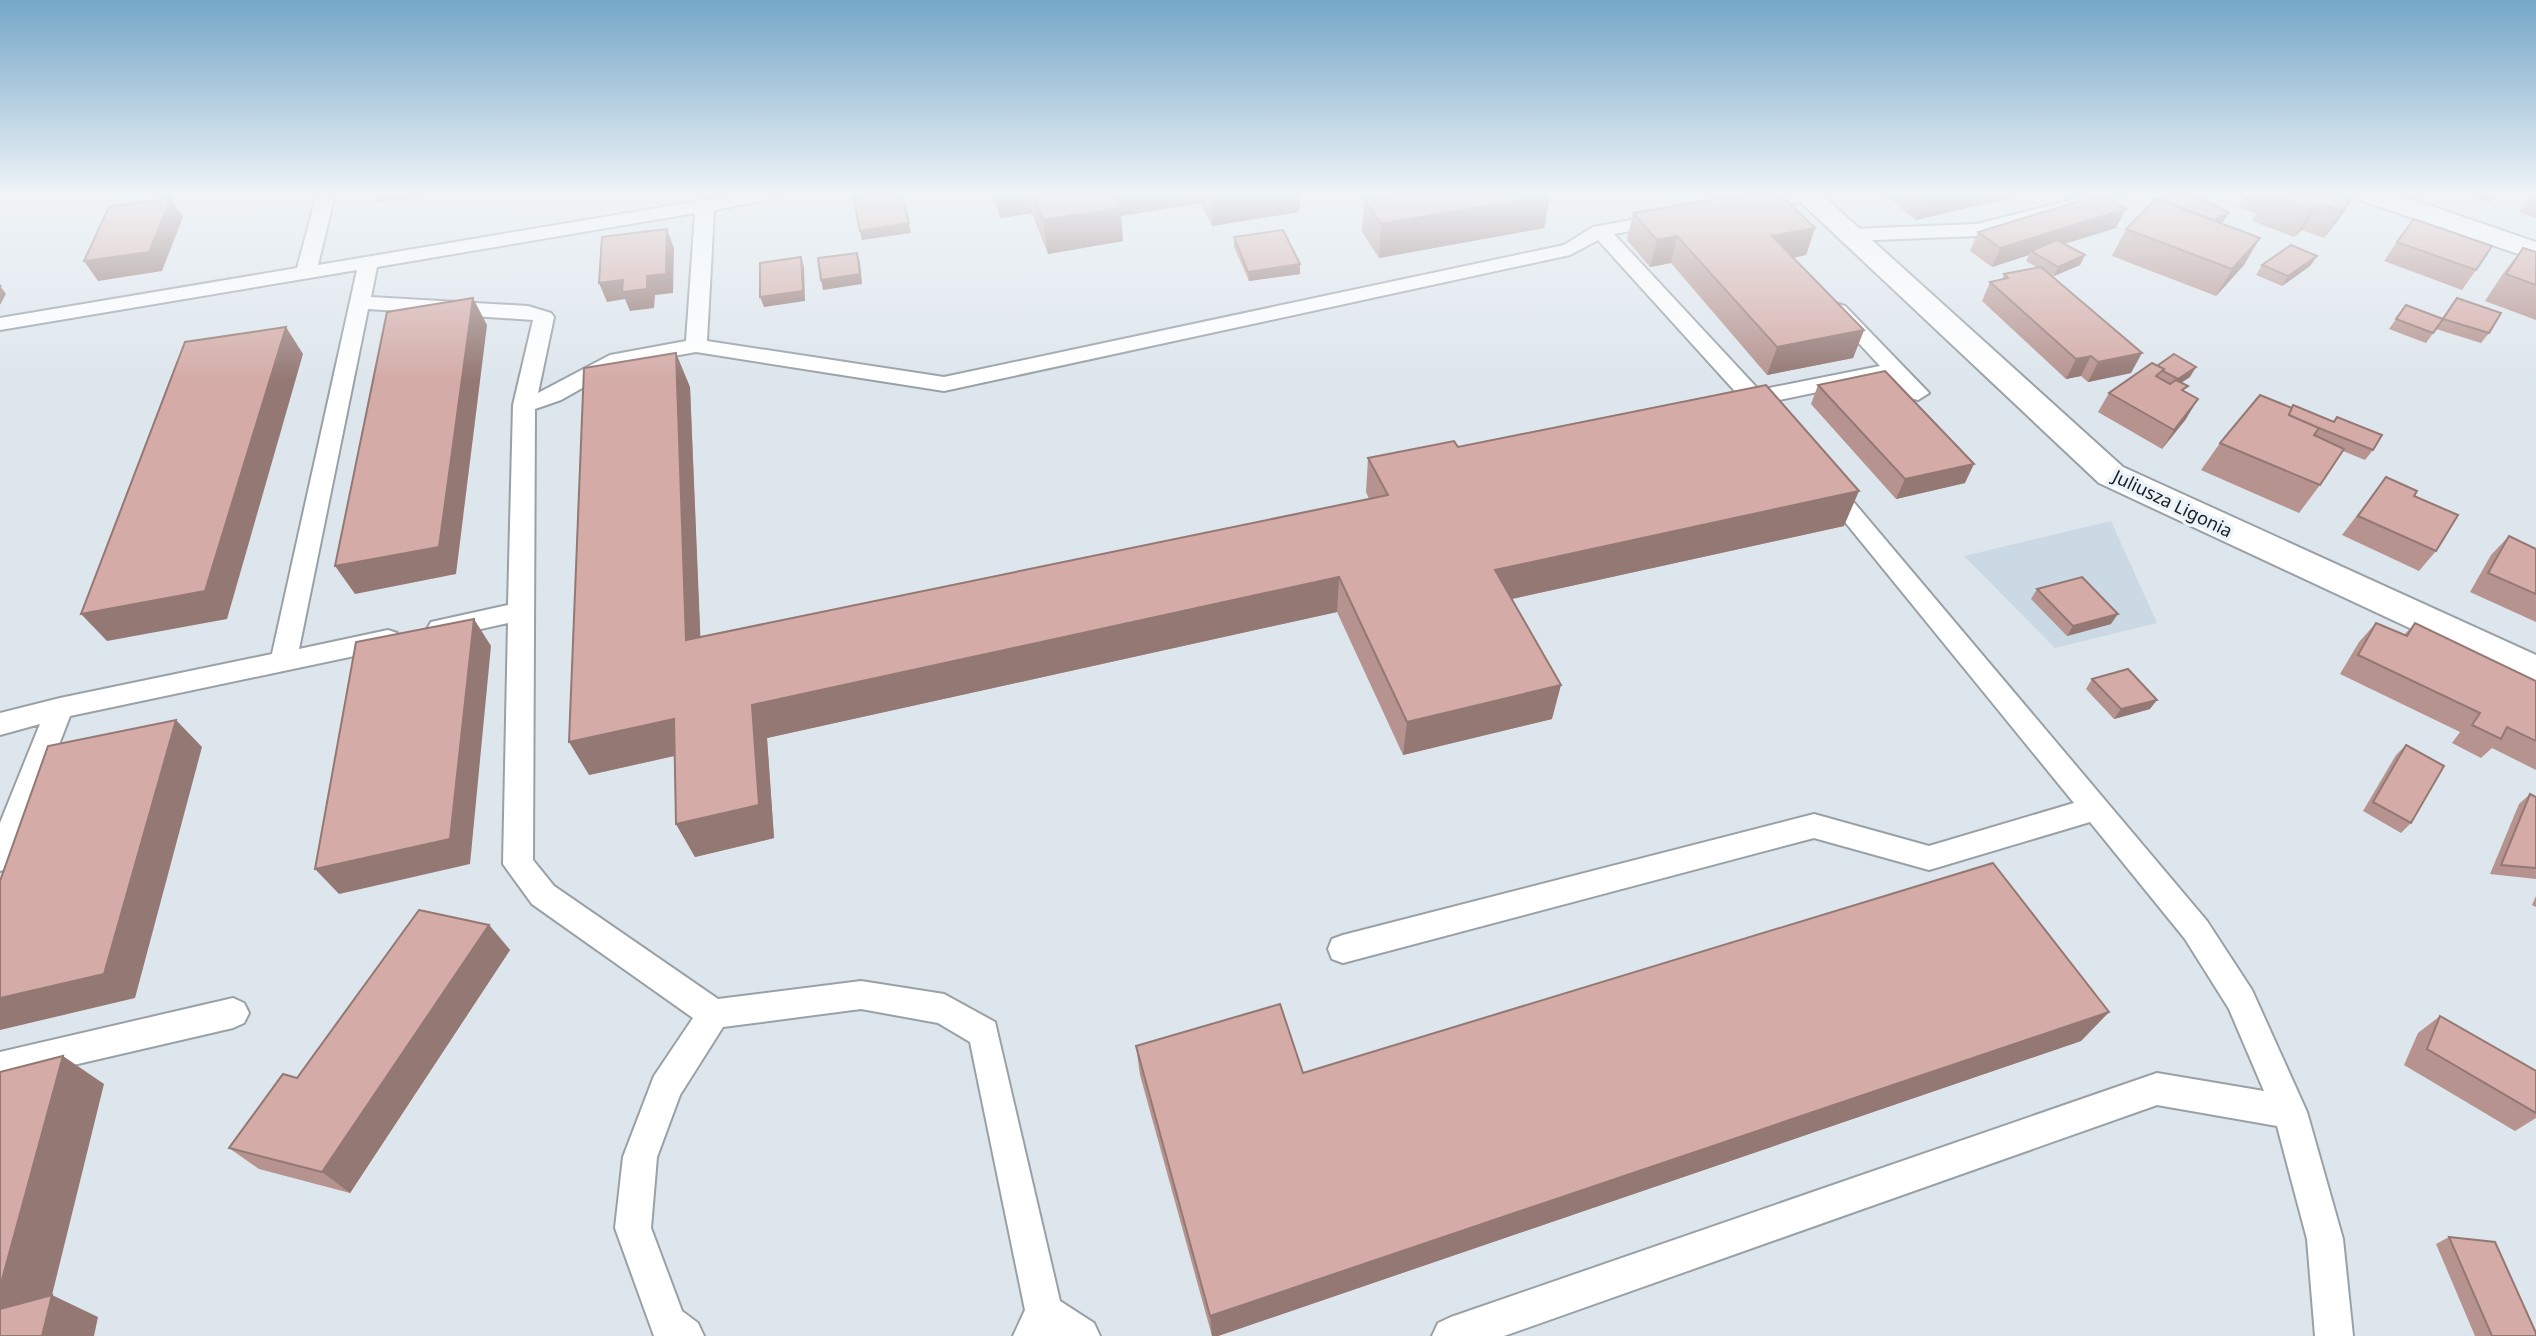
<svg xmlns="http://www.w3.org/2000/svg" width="2536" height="1336" font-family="'Noto Sans',sans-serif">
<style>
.built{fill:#cad9e4}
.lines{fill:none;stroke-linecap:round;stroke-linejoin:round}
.service-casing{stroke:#99a1a7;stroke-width:4}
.minor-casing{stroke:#99a1a7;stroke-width:4}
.service{fill:#fff;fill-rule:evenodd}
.minor{fill:#fff;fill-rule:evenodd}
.wall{fill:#b6938f}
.shaded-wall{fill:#947874}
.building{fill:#d4aba6;stroke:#947874;stroke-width:2}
.labels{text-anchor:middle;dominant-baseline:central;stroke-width:7;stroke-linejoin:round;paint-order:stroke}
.street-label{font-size:18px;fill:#1a1d1f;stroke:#ebf3fa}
</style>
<rect width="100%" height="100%" fill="#dee6ed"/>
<polygon class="built" points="2111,521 2157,623 2055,648 1964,556"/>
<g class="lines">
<defs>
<g id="service">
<path d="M317 194H335L318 265 741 194H779L777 198 714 210 707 341 944 377 1564 245 1593 227 1664 214 1671 216 1673 220 1671 224 1614 234 1759 390 1880 366 1828 310 1838 304 1845 306 1929 393 1918 400 1910 398 1890 377 1769 402 1780 415 1777 420H1761L1598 240 1570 255 944 391 696 352 623 365 561 400 535 409 533 860 554 886 718 999 861 981 944 994 995 1022 1060 1301 1094 1323 1100 1336H1013L1025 1310 970 1042 938 1023 861 1009 723 1027 680 1095 657 1157 651 1228 682 1311 698 1323 704 1336H654L615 1228 623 1157 654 1076 693 1018 532 904 503 864 508 623 440 638 431 636 427 629 431 622 440 620 508 605 513 405 533 320 368 309 299 649 388 630 397 633 401 640 397 647 70 716 15 859 10 868 0 871V823L40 724 0 735V713L60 698 272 654 357 270 0 330V318L297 268ZM695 213 686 341 610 355 538 393 554 317 551 313 528 306 371 297 377 267Z"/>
<polygon points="1782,194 1815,195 1806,201 1751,211 1742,205 1744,201"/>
<polygon points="2094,194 2123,194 2121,198 1977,236 1850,241 1840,235 1850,229 1977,224"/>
<polygon points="1827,477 1835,480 2207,921 2252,990 2307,1112 2343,1239 2353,1336 2315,1336 2307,1239 2277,1126 2157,1105 1504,1336 1432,1336 1438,1323 1451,1317 2157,1073 2264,1091 2229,1009 2185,939 2090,822 1929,870 1814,838 1343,963 1332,959 1328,949 1332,939 1343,935 1814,814 1929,846 2074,803 1819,490 1815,485 1819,480"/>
<polygon points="233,998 244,1003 249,1013 244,1023 233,1028 0,1082 0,1052"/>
</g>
<g id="minor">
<polygon points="1792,194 1821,194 2123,467 2536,655 2536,687 2099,483"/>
<polygon points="2356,194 2396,194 2536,242 2536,260 2360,200"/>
</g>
</defs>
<use href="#service" class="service-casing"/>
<use href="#minor" class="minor-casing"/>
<use href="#service" class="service"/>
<use href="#minor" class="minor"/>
</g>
<g class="wall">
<polygon points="991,194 1300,194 1299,212 1212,226 1200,203 1121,216 1123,241 1048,254 1032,213 1000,218"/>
<polygon points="1378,194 1549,194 1550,195 1544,228 1379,258 1362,232 1364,199 1380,196"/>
<polygon points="1882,194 2026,194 1916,220"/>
<polygon points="2246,194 2356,194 2342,215 2324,238 2302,230 2294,237 2252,221 2256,214 2238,207"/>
<polygon points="2465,194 2498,194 2491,203"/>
<polygon points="2533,194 2536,194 2536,218 2519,212"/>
<polygon points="2153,200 2223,222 2221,223 2244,265 2216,296 2112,256 2126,229 2151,204"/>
<polygon points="1633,213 1815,228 1806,255 1793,258 1864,330 1853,358 1767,375 1671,263 1650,267 1627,240"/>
<polygon points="2116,228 2064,244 2085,255 2080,265 2054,276 2049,274 2131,373 2088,382 2081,376 2066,379 1982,301 1990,282 2002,280 2004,274 2038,268 2026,261 2029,255 1992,267 1970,251 1978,232"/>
<polygon points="1234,237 1300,274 1249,281 1234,247"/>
<polygon points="2397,242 2476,270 2462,290 2384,261"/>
<polygon points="2523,248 2536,252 2536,320 2485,301 2502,275"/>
<polygon points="2317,256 2310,266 2282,286 2256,275 2262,265"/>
<polygon points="2457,298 2489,333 2481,343 2436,329 2426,343 2389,329 2406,305 2442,318"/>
<polygon points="2157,366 2190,377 2181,382 2184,391 2186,419 2162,449 2098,412 2109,393"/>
<polygon points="1818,385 1965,483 1896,499 1811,404"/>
<polygon points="690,387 700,637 1369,499 1366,492 1368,458 1458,447 1844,526 1512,599 1552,719 1403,755 1337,612 767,738 774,838 695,857 676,824 675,756 589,775"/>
<polygon points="2291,408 2334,422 2337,417 2373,450 2365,460 2343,451 2320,485 2299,513 2201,470 2220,443"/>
<polygon points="2386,477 2436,551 2419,571 2342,535"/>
<polygon points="2509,536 2536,548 2536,622 2470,592 2491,555"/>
<polygon points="2037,589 2111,624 2067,636 2031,599"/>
<polygon points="2376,623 2404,635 2415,623 2536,681 2536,770 2492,748 2481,758 2452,743 2460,732 2340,674 2359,642"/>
<polygon points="2092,679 2150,709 2114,719 2086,689"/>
<polygon points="2406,745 2411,823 2401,833 2363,811 2396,755"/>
<polygon points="2530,794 2536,797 2536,879 2490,874 2519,804"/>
<polygon points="2536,896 2536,907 2532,905"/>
<polygon points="489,925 510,950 350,1193 259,1169 229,1148 297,1078"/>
<polygon points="2109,1012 2081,1041 1218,1336 1212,1336 1140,1075 1136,1046 1303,1073"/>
<polygon points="2440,1016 2536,1113 2536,1118 2515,1131 2404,1065 2418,1033"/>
<polygon points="2449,1237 2536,1336 2475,1336 2436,1244"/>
</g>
<g class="shaded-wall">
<polygon points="374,194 439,194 379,202"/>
<polygon points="996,194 1030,194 1032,213 1000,218"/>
<polygon points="1111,194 1200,194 1200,203 1121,216 1123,241 1048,254 1043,220"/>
<polygon points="1211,194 1300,194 1299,212 1212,226"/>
<polygon points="1927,194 2026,194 1916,220"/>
<polygon points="2355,194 2342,215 2324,238 2341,211"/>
<polygon points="1550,195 1544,228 1379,258 1381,224"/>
<polygon points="171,198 183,217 162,271 98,281 84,261"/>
<polygon points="2318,203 2302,230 2294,237 2311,210"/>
<polygon points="2126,209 2116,228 2035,253 2031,251 2029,255 1992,267 2000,248"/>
<polygon points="2229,213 2223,222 2195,236 2201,226"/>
<polygon points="909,223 911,233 862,240 860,231"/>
<polygon points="1815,228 1806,255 1764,263 1772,236"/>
<polygon points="667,229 674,248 673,293 655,295 654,308 630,311 625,299 607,302 599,283 647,276"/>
<polygon points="1677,236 1671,263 1650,267 1657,240"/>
<polygon points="2260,238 2244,265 2216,296 2232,269"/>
<polygon points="857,253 860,262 862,284 823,290 821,280"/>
<polygon points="2085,255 2080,265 2054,276 2058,267"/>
<polygon points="2317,256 2310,266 2282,286 2288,276"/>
<polygon points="801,257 804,267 805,301 764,307 760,297"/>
<polygon points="1300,264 1300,274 1249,281 1248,272"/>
<polygon points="0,284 2,286 1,287 6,294 0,305"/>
<polygon points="473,298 487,325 456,574 355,594 335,566"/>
<polygon points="286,327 303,354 227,619 107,641 81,614"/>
<polygon points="1864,330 1853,358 1767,375 1777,347"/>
<polygon points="676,353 690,387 702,674 686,640"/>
<polygon points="2142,353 2131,373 2088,382 2098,362"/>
<polygon points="2091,356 2081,376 2066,379 2076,359"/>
<polygon points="2196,367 2190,377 2172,389 2178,379"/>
<polygon points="2198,399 2186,419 2162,449 2174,430"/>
<polygon points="1974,464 1965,483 1896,499 1905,479"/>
<polygon points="1859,491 1844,526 1489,604 1495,570"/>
<polygon points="1339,577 1337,612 767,738 774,838 695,857 676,824 752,705"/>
<polygon points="2118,614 2111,624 2067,636 2073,626"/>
<polygon points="474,619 491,646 470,864 339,894 315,869"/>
<polygon points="1561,685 1552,719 1403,755 1407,722"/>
<polygon points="2157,700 2150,709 2114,719 2121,709"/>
<polygon points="674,719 691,752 589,775 569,742"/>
<polygon points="176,720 202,747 135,998 0,1030 0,998"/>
<polygon points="489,925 510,950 350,1193 322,1172"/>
<polygon points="2109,1012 2081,1041 1218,1336 1212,1336 1210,1316"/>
<polygon points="63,1056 104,1084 52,1295 98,1317 94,1336 42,1336 0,1314 0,1287"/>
</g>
<g class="building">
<polygon points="870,194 902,194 909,223 860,231 853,196"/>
<polygon points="1033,194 1114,194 1120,208 1043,220"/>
<polygon points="1392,194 1549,194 1550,195 1381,224 1364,199"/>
<polygon points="1746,194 1780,194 1815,228 1772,236 1864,330 1777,347 1677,236 1657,240 1633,213"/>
<polygon points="2102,194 2126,209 2000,248 1978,232"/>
<polygon points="2171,194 2192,194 2229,213 2213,220 2156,199 2154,201 2153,200"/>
<polygon points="2268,194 2355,194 2341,211 2318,203 2311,210 2268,195"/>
<polygon points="171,198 149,252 84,261 109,207"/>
<polygon points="2156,199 2260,238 2232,269 2126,229"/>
<polygon points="2414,219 2492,246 2476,270 2397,242"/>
<polygon points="667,229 666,274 647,276 647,289 622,292 623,280 599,283 602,237"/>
<polygon points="1283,230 1300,264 1248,272 1234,237"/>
<polygon points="2057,240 2085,255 2058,267 2031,251"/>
<polygon points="2291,245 2317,256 2288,276 2262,265"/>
<polygon points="2523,248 2536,252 2536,285 2506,274"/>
<polygon points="857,253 860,274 821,280 818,258"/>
<polygon points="801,257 803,291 760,297 760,263"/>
<polygon points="2041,267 2142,353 2098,362 2091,356 2076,359 1990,282 2008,278 2004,274"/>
<polygon points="473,298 439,547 335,566 387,312"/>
<polygon points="2457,298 2501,313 2489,333 2443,319"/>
<polygon points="2406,305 2443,319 2433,333 2396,319"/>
<polygon points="286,327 205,591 81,614 185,342"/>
<polygon points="676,353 686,640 1388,495 1368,458 1454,441 1458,447 1766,385 1859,491 1495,570 1561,685 1407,722 1339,577 752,705 759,805 676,824 674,719 569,742 584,368"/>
<polygon points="2174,354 2196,367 2178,379 2163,371 2164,369 2157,366"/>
<polygon points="2152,363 2164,369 2156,376 2170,384 2176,380 2188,386 2182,390 2198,399 2174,430 2109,393"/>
<polygon points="1885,371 1974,464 1905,479 1818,385"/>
<polygon points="2260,395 2292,408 2289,415 2319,428 2314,435 2344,449 2320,485 2220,443"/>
<polygon points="2293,405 2334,422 2337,417 2382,435 2373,450 2319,428 2289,415"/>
<polygon points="2386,477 2417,491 2414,496 2458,515 2436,551 2358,516"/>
<polygon points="2509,536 2536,549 2536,594 2488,573"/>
<polygon points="2082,577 2118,614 2073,626 2037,589"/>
<polygon points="474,619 450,839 315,869 356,642"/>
<polygon points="2376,623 2407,636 2415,623 2536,681 2536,741 2507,727 2501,739 2472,725 2480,713 2358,655"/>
<polygon points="2128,669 2157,700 2121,709 2092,679"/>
<polygon points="176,720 104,974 0,998 0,881 48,746"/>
<polygon points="2406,745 2444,766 2411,823 2373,802"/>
<polygon points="2530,794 2536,797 2536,868 2501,865"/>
<polygon points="1993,863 2109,1012 1210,1316 1136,1046 1280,1004 1303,1073"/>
<polygon points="419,910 489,925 322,1172 229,1148 283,1074 297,1078"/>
<polygon points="2440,1016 2536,1071 2536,1113 2427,1049"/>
<polygon points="63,1056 0,1287 0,1072"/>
<polygon points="2449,1237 2495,1242 2536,1333 2536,1336 2492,1336"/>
<polygon points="52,1295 42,1336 0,1336 0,1309"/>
</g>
<linearGradient id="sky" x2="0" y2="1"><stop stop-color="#75a7c8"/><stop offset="0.51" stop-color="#f0f4f7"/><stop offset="1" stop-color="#f0f4f7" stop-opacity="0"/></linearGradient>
<rect width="2536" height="381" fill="url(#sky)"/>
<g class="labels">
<g class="street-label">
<text transform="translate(2173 503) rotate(26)">Juliusza Ligonia</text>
</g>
</g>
</svg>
